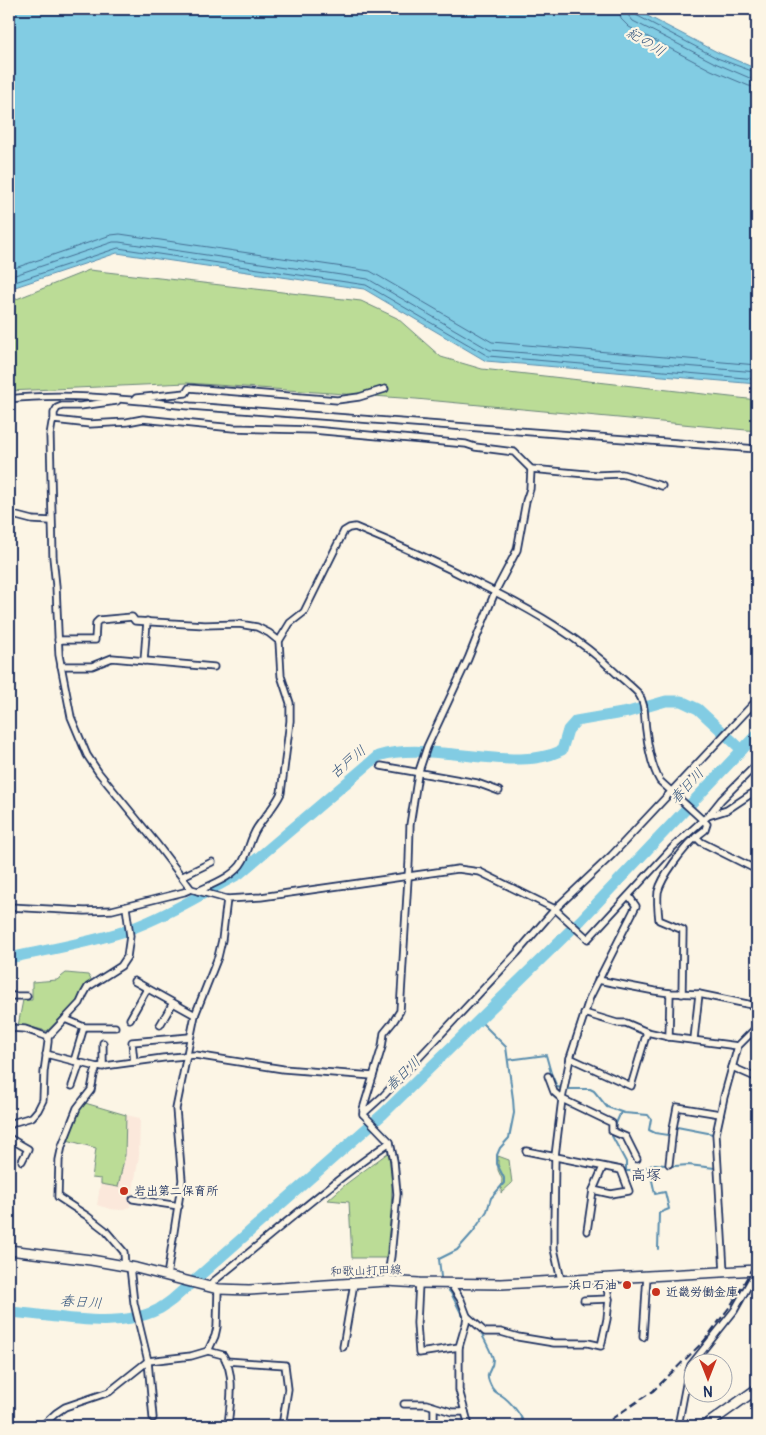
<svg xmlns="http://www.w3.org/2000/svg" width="766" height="1435" font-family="Pangolin,'Klee One',sans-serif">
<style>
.built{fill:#fbe8db}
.green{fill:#bbdc96;stroke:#6b867a}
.water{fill:#82cce3;stroke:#598dae}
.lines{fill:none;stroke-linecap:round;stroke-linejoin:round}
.shore{stroke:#446e93;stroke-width:1}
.stream{stroke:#598dae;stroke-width:2}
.river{stroke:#82cce3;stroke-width:11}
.street-casing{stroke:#1b2f5e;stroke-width:9}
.secondary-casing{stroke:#1b2f5e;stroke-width:12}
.primary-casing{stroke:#1b2f5e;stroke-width:12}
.street{stroke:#fcf5e5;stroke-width:5.5}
.secondary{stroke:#fcf5e5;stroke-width:9}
.primary{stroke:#fcf5e5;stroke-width:9}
.rail{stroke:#1b2f5e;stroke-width:2;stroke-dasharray:8 4;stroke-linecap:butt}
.poi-dot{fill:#c8321e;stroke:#fcf5e5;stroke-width:2}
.labels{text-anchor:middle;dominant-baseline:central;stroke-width:4.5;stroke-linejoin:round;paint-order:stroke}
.poi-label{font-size:12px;font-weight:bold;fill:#1b2f5e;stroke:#fcf5e5;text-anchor:start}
.street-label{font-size:12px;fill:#1b2f5e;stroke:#fcf5e5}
.water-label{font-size:14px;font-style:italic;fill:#35567f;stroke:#fcf5e5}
.quarter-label{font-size:15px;fill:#1b2f5e;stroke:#fcf5e5}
</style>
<rect width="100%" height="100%" fill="#fcf5e5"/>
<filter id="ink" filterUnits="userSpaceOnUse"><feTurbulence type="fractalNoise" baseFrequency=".02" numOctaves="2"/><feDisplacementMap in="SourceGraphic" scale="10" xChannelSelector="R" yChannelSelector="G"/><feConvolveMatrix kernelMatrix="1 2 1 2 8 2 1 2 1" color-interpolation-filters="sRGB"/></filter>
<g filter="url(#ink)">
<polygon class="built" points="85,1103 126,1115 140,1118 139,1156 130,1207 121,1210 110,1209 97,1205 101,1180 92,1178 96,1149 67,1140"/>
<g class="green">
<polygon points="89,270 361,301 397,318 441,357 482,369 757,400 757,431 416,399 187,383 9,391 9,302"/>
<polygon points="66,973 88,975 92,981 81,993 75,1004 47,1031 31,1027 18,1026 23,1000 32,1000 32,982 57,980"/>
<polygon points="85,1103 126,1115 125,1155 118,1187 101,1184 101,1179 92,1178 96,1148 67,1140 79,1110"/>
<polygon points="389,1152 392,1187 391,1213 386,1258 352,1258 349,1202 328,1200 346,1184"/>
<polygon points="498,1156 509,1160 512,1183 501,1193 502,1179 498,1170"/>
</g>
<polygon class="water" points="9,9 634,9 719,53 757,69 757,384 486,361 364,289 117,253 9,289"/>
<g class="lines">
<g class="shore">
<polyline points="619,9 621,19 629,27 711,70 749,86 757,87"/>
<polyline points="627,9 628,15 633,21 715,63 752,79 757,80"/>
<polyline points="633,9 634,13 636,15 717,58 757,73"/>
<polyline points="9,270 111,235 120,234 370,271 492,342 757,365"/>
<polyline points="9,277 113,242 119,242 368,279 490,350 757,372"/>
<polyline points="9,284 118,248 366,285 488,356 757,379"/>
</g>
<g class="stream">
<polyline points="508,1060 546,1055 551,1073 557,1087 562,1088"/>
<polyline points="566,1089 590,1089 594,1091 607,1107 624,1113 648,1115 651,1119 649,1130 655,1133 668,1135 671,1133"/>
<polyline points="614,1128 621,1112"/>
<polyline points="674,1130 677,1127 713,1134"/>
<polyline points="613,1133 612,1136 626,1162 626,1171 638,1171 655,1164 675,1166 688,1165 715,1168"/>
<polyline points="649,1167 655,1194 665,1192 669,1209 659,1213 658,1249"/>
<polyline points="441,1277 439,1259 457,1250 473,1232 487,1211 491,1198 504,1183 504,1178 497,1164 497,1155 500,1148 509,1138 514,1113 513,1099 506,1047 479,1020"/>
<polyline points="446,1287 451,1293 462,1315 465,1318"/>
<path d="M480 1331C482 1335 493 1355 493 1359 493 1374 482 1369 492 1388 495 1393 497 1393 501 1395 509 1400 524 1417 524 1426"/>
<polyline points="749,1426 757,1422"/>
</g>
<g class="river">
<path d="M9 958C47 950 88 943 125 931 163 918 204 893 239 874L378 756C418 744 471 759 513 759 530 759 547 758 562 750L568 730 576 721 628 712 666 701H681L698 709 742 750"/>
<path d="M9 1312C55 1315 117 1331 159 1309 164 1306 168 1303 172 1300L383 1114 581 920 757 734"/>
</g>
<defs>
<g id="street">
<polyline points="136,398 186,393 189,388 337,400 359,397 385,389"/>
<path d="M9 399C69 392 130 400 190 406L757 449"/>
<polyline points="54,420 54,413 57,408 62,406 80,406 117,401"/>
<polyline points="662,486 622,474 597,475 531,469 514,452 475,447 466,444 313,430 233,428 143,419 127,422 90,424 54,420 52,423 50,435 53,557 56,586 59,655 71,717 87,755 99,773 156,843 191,889 227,899 261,897 458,869 480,872 555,909 588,939 673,847 703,820 708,816 727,810 757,790"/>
<polyline points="9,514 32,520 51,521"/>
<polyline points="58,640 95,640 96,623 99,620 132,617 135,621 205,625 239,624 257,627 269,633 279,641"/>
<polyline points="144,661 147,621"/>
<polyline points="61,666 92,666 112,658 214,667"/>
<polyline points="381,766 477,783 499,791"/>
<polyline points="709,815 721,800 757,764"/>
<polyline points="183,876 212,862"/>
<path d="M198 891C213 884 235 876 243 861 249 850 250 839 257 828 265 816 275 806 281 793L290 721V703L281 676 279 641 290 623 304 612 344 531 349 528 355 527C399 545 441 564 483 586 532 610 579 637 618 675 625 681 632 687 638 693 646 704 644 717 646 730 648 747 651 766 660 781L707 824 705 830 696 837 701 842 757 870"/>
<polyline points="9,907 85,911 112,910 184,892 191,889"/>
<polyline points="598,980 655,991 670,993 699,994 757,1006"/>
<polyline points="134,981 195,1015"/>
<path d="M682 994 683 930 659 920C658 911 657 901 658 892 662 876 683 849 696 837"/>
<polyline points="9,996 27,996"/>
<polyline points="584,1013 617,1023 626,1023 647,1032 669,1037 738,1046"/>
<polyline points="65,1019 84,1027 115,1027"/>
<polyline points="130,1019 147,989"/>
<polyline points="160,1025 173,1003"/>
<polyline points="9,1028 25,1029 48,1037"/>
<polyline points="669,1037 670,993"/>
<polyline points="694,1039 699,994"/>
<polyline points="103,1043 103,1067"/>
<polyline points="46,1054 97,1067 163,1058 195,1055 283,1069 373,1076"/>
<polyline points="570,1058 631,1086 647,1032"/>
<polyline points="74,1061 84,1027"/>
<polyline points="134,1062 132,1042 190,1037"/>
<polyline points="97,1067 94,1075 91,1090 77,1108 62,1146 59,1160 58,1197 87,1216 105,1230 124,1252 125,1266"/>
<polyline points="732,1067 757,1078"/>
<polyline points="548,1076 554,1092 562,1099 612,1123 612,1131 626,1137 637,1159"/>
<polyline points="72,1086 80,1063"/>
<polyline points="363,1114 384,1095 517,953 555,909 612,855 757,700"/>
<polyline points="9,1126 15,1122 32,1117 38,1110 43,1100 44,1072 48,1042 48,1037 80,1003 84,994 88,987 121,966 127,957 130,936 126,907"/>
<polyline points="9,1138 28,1149 22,1161"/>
<polyline points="526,1151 621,1170 629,1191 611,1194 593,1190"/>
<polyline points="669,1164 673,1128 677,1107 720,1114"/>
<polyline points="133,1199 179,1206"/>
<polyline points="587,1231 593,1190 603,1167"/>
<polyline points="130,1267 134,1303 148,1361 153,1418"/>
<polyline points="724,1272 716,1134 724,1097 738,1046 757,1027"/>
<polyline points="167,1276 182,1180 176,1109 195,1015 218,957 222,940 227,899"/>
<polyline points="561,1280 554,1249 554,1228 555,1156 562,1099 570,1058 590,997 636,906 629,896"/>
<polyline points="387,1281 391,1256 397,1194 394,1161 390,1142 363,1114 363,1109 382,1047 384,1033 393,1022 400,1011 409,862 410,825 418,774 427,747 468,659 495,592 517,550 526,501 530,489 531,469"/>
<polyline points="419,1283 417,1323 419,1353 459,1347"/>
<polyline points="450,1283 461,1300 467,1316 466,1323 459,1347 459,1390 469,1426"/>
<path d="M209 1287 214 1281C273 1234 329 1184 390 1142"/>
<polyline points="584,1300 609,1299"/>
<polyline points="467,1316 485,1332 501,1332 518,1337 554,1343 588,1343 601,1346 607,1319 609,1299 605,1278"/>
<polyline points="643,1337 647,1276"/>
<polyline points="343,1347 354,1283"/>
<polyline points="208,1351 215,1336 217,1327 218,1289"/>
<polyline points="226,1361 285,1365 288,1389 282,1426"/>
<polyline points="404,1404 426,1404 452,1412 465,1412"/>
<polyline points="434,1407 434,1426"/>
<path d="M42 1426 56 1413 65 1407 109 1392 148 1361 191 1356 208 1351 223 1355C236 1375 230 1403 228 1426"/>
<polyline points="678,1426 688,1374 691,1365 734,1311 757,1270"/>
</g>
<polyline id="secondary" points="705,1426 757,1389"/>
<polyline id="primary" points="9,1250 91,1260 136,1268 218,1289 249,1290 387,1281 419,1283 501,1284 757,1270"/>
</defs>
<use href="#street" class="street-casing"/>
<use href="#secondary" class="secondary-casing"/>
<use href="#primary" class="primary-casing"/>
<use href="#street" class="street"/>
<use href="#secondary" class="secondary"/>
<use href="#primary" class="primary"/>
<polyline class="rail" points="601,1426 653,1391 704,1341 731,1305 748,1276 757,1256"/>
</g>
</g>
<g class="poi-dot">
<circle cx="124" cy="1191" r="5"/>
<circle cx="627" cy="1285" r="5"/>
<circle cx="656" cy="1292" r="5"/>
</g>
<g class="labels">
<g class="poi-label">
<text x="134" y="1191">岩出第二保育所</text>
<text x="617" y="1285" text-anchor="end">浜口石油</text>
<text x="666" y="1292">近畿労働金庫</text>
</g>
<g class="street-label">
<text transform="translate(366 1271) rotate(-2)">和歌山打田線</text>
</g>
<g class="water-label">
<text transform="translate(646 42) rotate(32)">紀の川</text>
<text transform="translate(348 762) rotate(-40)">古戸川</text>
<text transform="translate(687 786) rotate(-47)">春日川</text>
<text transform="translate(403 1074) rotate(-44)">春日川</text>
<text transform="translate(81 1302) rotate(4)">春日川</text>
</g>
<g class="quarter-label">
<text x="646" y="1175">高塚</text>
</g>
</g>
<rect width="766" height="1435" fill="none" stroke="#fcf5e5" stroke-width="30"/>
<rect x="15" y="15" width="736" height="1405" fill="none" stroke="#1b2f5e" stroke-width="2" filter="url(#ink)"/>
<g transform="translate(708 1378) rotate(180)"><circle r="24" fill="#fcf5e5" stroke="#a2a6af"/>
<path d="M0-4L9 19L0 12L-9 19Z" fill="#c8321e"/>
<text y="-8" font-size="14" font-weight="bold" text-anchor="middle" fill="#1b2f5e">N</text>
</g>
</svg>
